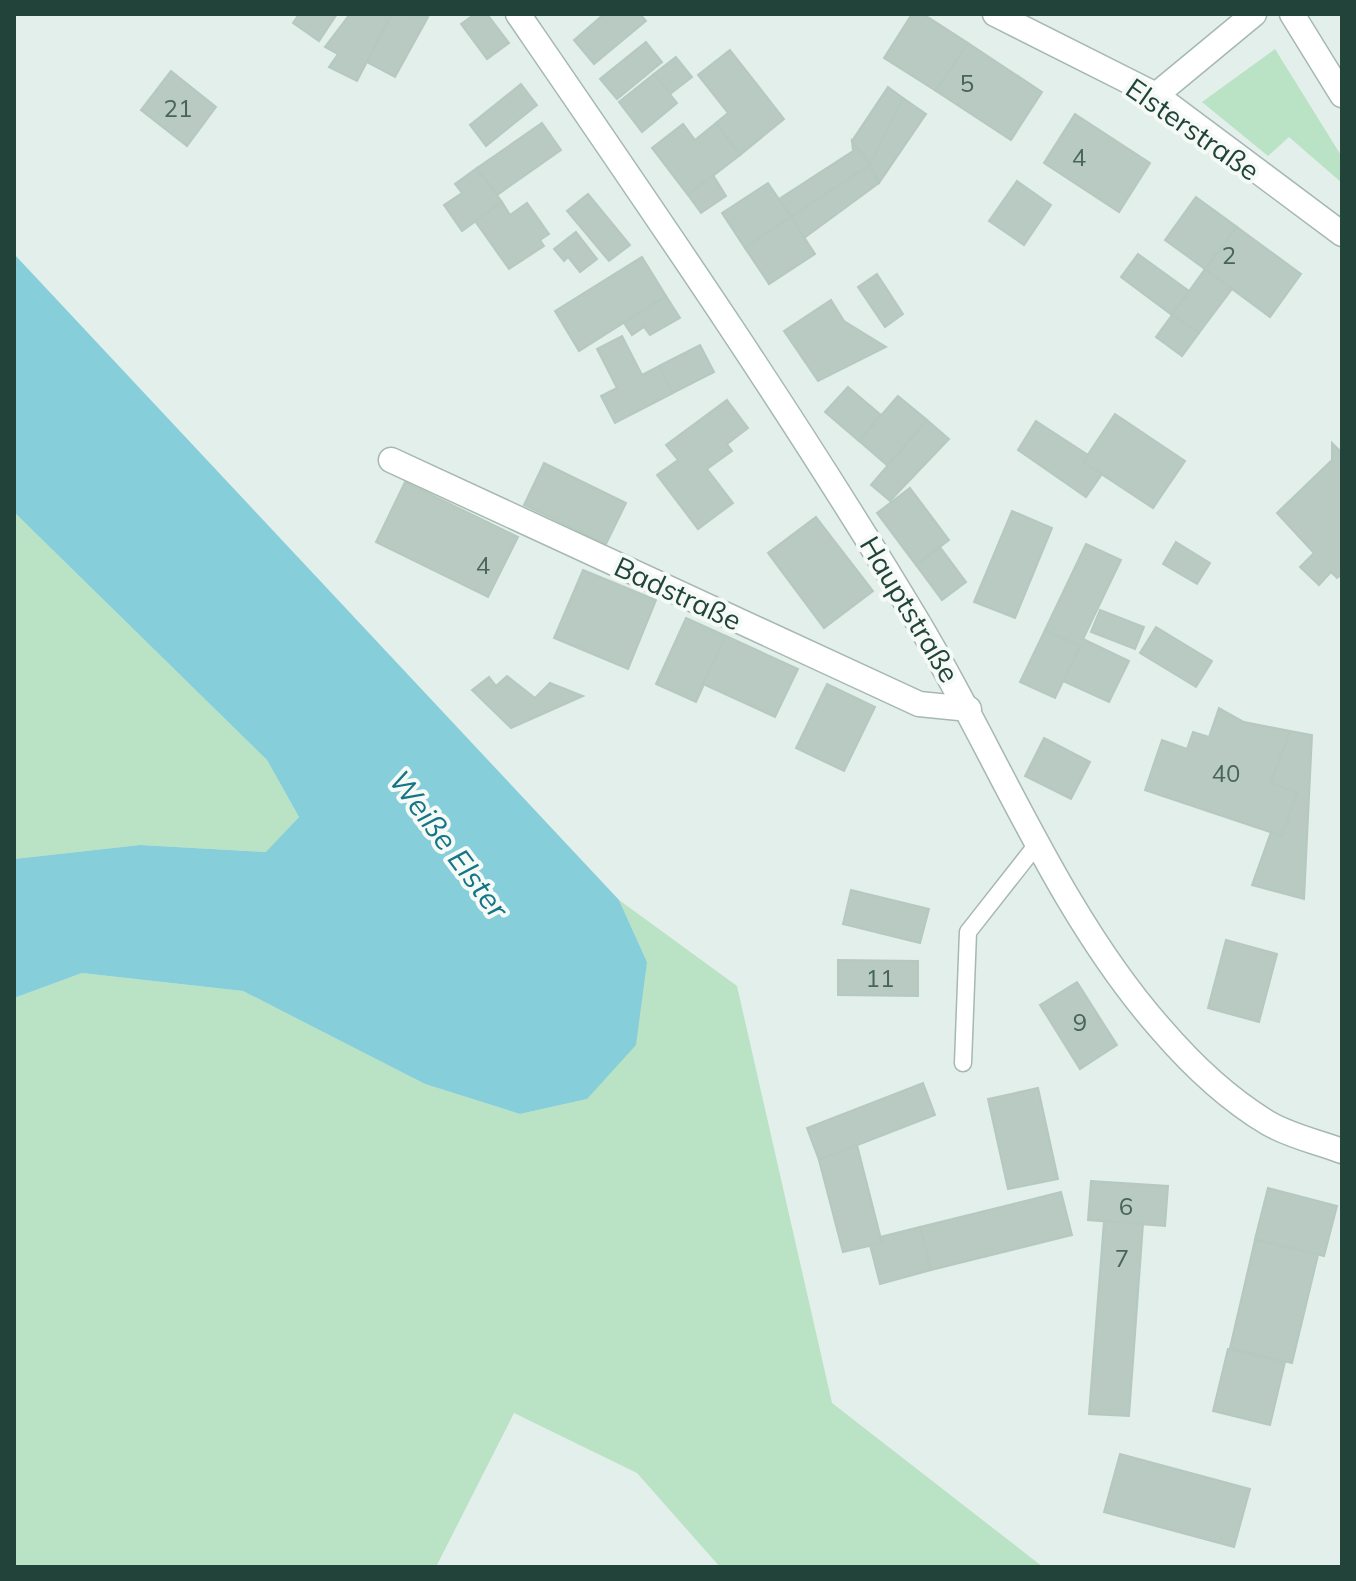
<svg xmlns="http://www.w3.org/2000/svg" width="1356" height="1581" font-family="Mulish,sans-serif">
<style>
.green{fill:#bae2c4}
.water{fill:#86ced9}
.building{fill:#b8cac2;stroke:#b5c9c1;stroke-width:2}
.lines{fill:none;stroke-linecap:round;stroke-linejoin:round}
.service-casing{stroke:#a5b8b1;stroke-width:19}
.minor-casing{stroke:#a5b8b1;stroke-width:27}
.tertiary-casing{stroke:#a5b8b1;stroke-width:27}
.service{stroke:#fff;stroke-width:16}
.minor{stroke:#fff;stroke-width:24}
.tertiary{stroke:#fff;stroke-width:24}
.labels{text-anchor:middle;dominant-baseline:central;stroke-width:8;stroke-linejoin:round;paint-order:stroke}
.number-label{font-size:24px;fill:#47655b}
.street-label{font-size:28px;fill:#214339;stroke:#f5faf7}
.water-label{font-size:30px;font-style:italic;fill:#137586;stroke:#f5faf7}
</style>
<rect width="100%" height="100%" fill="#e3efea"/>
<g class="green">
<polygon points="1275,49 1342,157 1342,183 1289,137 1268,156 1202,102"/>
<polygon points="14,512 267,760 299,817 267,852 140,845 14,859"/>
<polygon points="619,900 737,986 832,1403 1043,1567 720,1567 637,1473 514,1413 436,1567 14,1567 14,998 82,973 243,991 425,1084 520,1114 587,1099 647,962"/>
</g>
<polygon class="water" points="14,254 619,900 647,962 636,1045 587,1099 520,1114 425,1084 243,991 82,973 14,998 14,859 140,845 266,852 299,817 267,760 14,512"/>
<g class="building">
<polygon points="299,14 337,14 319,41 293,23"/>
<polygon points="350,14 392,14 357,81 329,67 338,54 325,47"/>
<polygon points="392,14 428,17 395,77 367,62"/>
<polygon points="475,14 487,14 509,43 487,59 461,24"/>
<polygon points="604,14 640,14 646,21 594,64 574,40"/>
<polygon points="912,14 923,14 968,43 936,91 884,58"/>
<polygon points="646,42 662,62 617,99 600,79"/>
<polygon points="968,43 1042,92 1011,140 936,91"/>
<polygon points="730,50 784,119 740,155 716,123 728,113 698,75"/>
<polygon points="676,57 692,77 670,94 654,74"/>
<polygon points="171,71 216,107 187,146 141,110"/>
<polygon points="654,74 677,103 642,132 619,102"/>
<polygon points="521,84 537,105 486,146 470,125"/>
<polygon points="888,87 903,98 870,165 852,141"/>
<polygon points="903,98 926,114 879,183 870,165"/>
<polygon points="1075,114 1150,163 1119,212 1044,163"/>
<polygon points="542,123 561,150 497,195 477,168"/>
<polygon points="716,123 740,155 688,195 652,148 683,124 695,140"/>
<polygon points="852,141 870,165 791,217 779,199 853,151"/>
<polygon points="870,165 879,183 804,238 791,217"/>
<polygon points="477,168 502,202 462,231 444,205 462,193 455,184"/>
<polygon points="713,175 726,196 701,213 688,195"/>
<polygon points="1017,181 1051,205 1024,245 989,221"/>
<polygon points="768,183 791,217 745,248 722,213"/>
<polygon points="588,194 630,245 609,261 567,211"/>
<polygon points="1196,197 1237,227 1205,269 1165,240"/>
<polygon points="502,202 510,215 527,203 549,234 540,240 544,246 509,269 475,221"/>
<polygon points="791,217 815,254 769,284 745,248"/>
<polygon points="1237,227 1301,274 1270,317 1205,269"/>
<polygon points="576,232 597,259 580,272 568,257 564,261 554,249"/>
<polygon points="1138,254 1189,291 1172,315 1121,277"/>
<polygon points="642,257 666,296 579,351 555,311"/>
<polygon points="1205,269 1232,289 1199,333 1172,315"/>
<polygon points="877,274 903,314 885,327 858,287"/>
<polygon points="666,296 680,318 650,335 644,327 632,335 624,323"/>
<polygon points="831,300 844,321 886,347 818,381 784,331"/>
<polygon points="1172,315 1199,333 1182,356 1156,337"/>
<polygon points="622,336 642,375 659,366 673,393 615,423 601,396 617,388 597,349"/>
<polygon points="700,345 714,372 673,393 659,366"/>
<polygon points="848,387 881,415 859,441 825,412"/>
<polygon points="898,396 927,420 888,466 859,441"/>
<polygon points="727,400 748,428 727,444 732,451 707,469 733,503 698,529 657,475 678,460 666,445"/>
<polygon points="1115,414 1185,461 1153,508 1083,462"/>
<polygon points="927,420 949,439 890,501 871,485"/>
<polygon points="1036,421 1088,455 1083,462 1102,474 1086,497 1018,450"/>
<polygon points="1332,443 1342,453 1342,574 1337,578 1331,572 1319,585 1300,567 1314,553 1277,513 1332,460"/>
<polygon points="544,463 626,503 606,544 524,505"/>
<polygon points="405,482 518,537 488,597 376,542"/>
<polygon points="910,488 949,540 916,565 877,513"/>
<polygon points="1012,511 1052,528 1015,618 974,602"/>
<polygon points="816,517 873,591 824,628 768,553"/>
<polygon points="1176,542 1210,563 1197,584 1163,564"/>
<polygon points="1086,544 1121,560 1083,639 1129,661 1109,702 1063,681 1080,646 1045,630"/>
<polygon points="940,547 966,582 942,600 916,565"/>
<polygon points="583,570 656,600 628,669 554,638"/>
<polygon points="1100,610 1144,627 1135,649 1091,632"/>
<polygon points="686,618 726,636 696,702 656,684"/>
<polygon points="1156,627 1212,661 1196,687 1140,653"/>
<polygon points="1045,630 1080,646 1055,698 1020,682"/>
<polygon points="726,636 798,669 775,717 703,684"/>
<polygon points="507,676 535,698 550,683 583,696 511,728 472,690 489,677 496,686"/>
<polygon points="827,684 875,707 844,771 796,748"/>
<polygon points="1219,708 1244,722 1290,731 1271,783 1297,792 1282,836 1145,790 1162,740 1187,749 1193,732 1209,737"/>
<polygon points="1290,731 1312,735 1304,899 1252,885 1271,832 1282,836 1297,792 1271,783"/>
<polygon points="1044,738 1090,762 1071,799 1025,776"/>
<polygon points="851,890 929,909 920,943 843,924"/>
<polygon points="1226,940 1277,954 1259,1022 1208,1008"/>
<polygon points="838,960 918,961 918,996 838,995"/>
<polygon points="1077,982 1117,1045 1080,1069 1040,1005"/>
<polygon points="923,1083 935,1115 819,1160 807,1128"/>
<polygon points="1038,1088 1058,1179 1008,1189 988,1099"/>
<polygon points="857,1145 882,1243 843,1252 819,1160"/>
<polygon points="1091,1181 1168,1186 1165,1226 1088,1220"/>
<polygon points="1268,1188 1337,1206 1324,1256 1255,1239"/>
<polygon points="1061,1192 1072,1235 931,1270 920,1227"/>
<polygon points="1104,1221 1143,1224 1129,1416 1089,1414"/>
<polygon points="920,1227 931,1270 880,1284 870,1245 882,1243 880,1237"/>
<polygon points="1255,1240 1318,1255 1292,1363 1230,1348"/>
<polygon points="1228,1349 1285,1362 1270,1425 1213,1411"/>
<polygon points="1120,1454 1250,1489 1234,1547 1104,1512"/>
</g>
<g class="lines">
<defs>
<polyline id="service" points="963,1063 968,932 1038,843"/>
<g id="minor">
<path d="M518 14C656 215 794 415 919 624 997 755 1060 915 1161 1029 1192 1065 1228 1099 1268 1123 1290 1136 1318 1142 1342 1151"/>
<polyline points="995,14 1156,95 1342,234"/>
<polyline points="1156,95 1254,14"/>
<polyline points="391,460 919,704 969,709"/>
</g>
<polyline id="tertiary" points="1292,14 1342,95"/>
</defs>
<use href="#service" class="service-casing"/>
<use href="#minor" class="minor-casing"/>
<use href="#tertiary" class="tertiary-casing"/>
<use href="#service" class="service"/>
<use href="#minor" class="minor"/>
<use href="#tertiary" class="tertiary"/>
</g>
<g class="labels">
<g class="number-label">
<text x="967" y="83">5</text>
<text x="178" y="108">21</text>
<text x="1079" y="157">4</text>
<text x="1229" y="255">2</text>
<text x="483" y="565">4</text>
<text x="1226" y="773">40</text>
<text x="880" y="978">11</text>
<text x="1080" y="1022">9</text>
<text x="1126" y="1206">6</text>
<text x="1122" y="1258">7</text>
</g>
<g class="street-label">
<text transform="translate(1193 129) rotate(35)">Elsterstraße</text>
<text transform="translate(678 593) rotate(25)">Badstraße</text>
<text transform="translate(910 609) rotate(59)">Hauptstraße</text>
</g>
<g class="water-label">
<text transform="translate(449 844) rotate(53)">Weiße Elster</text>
</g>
</g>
<rect width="1356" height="1581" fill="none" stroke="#214339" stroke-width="32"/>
</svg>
